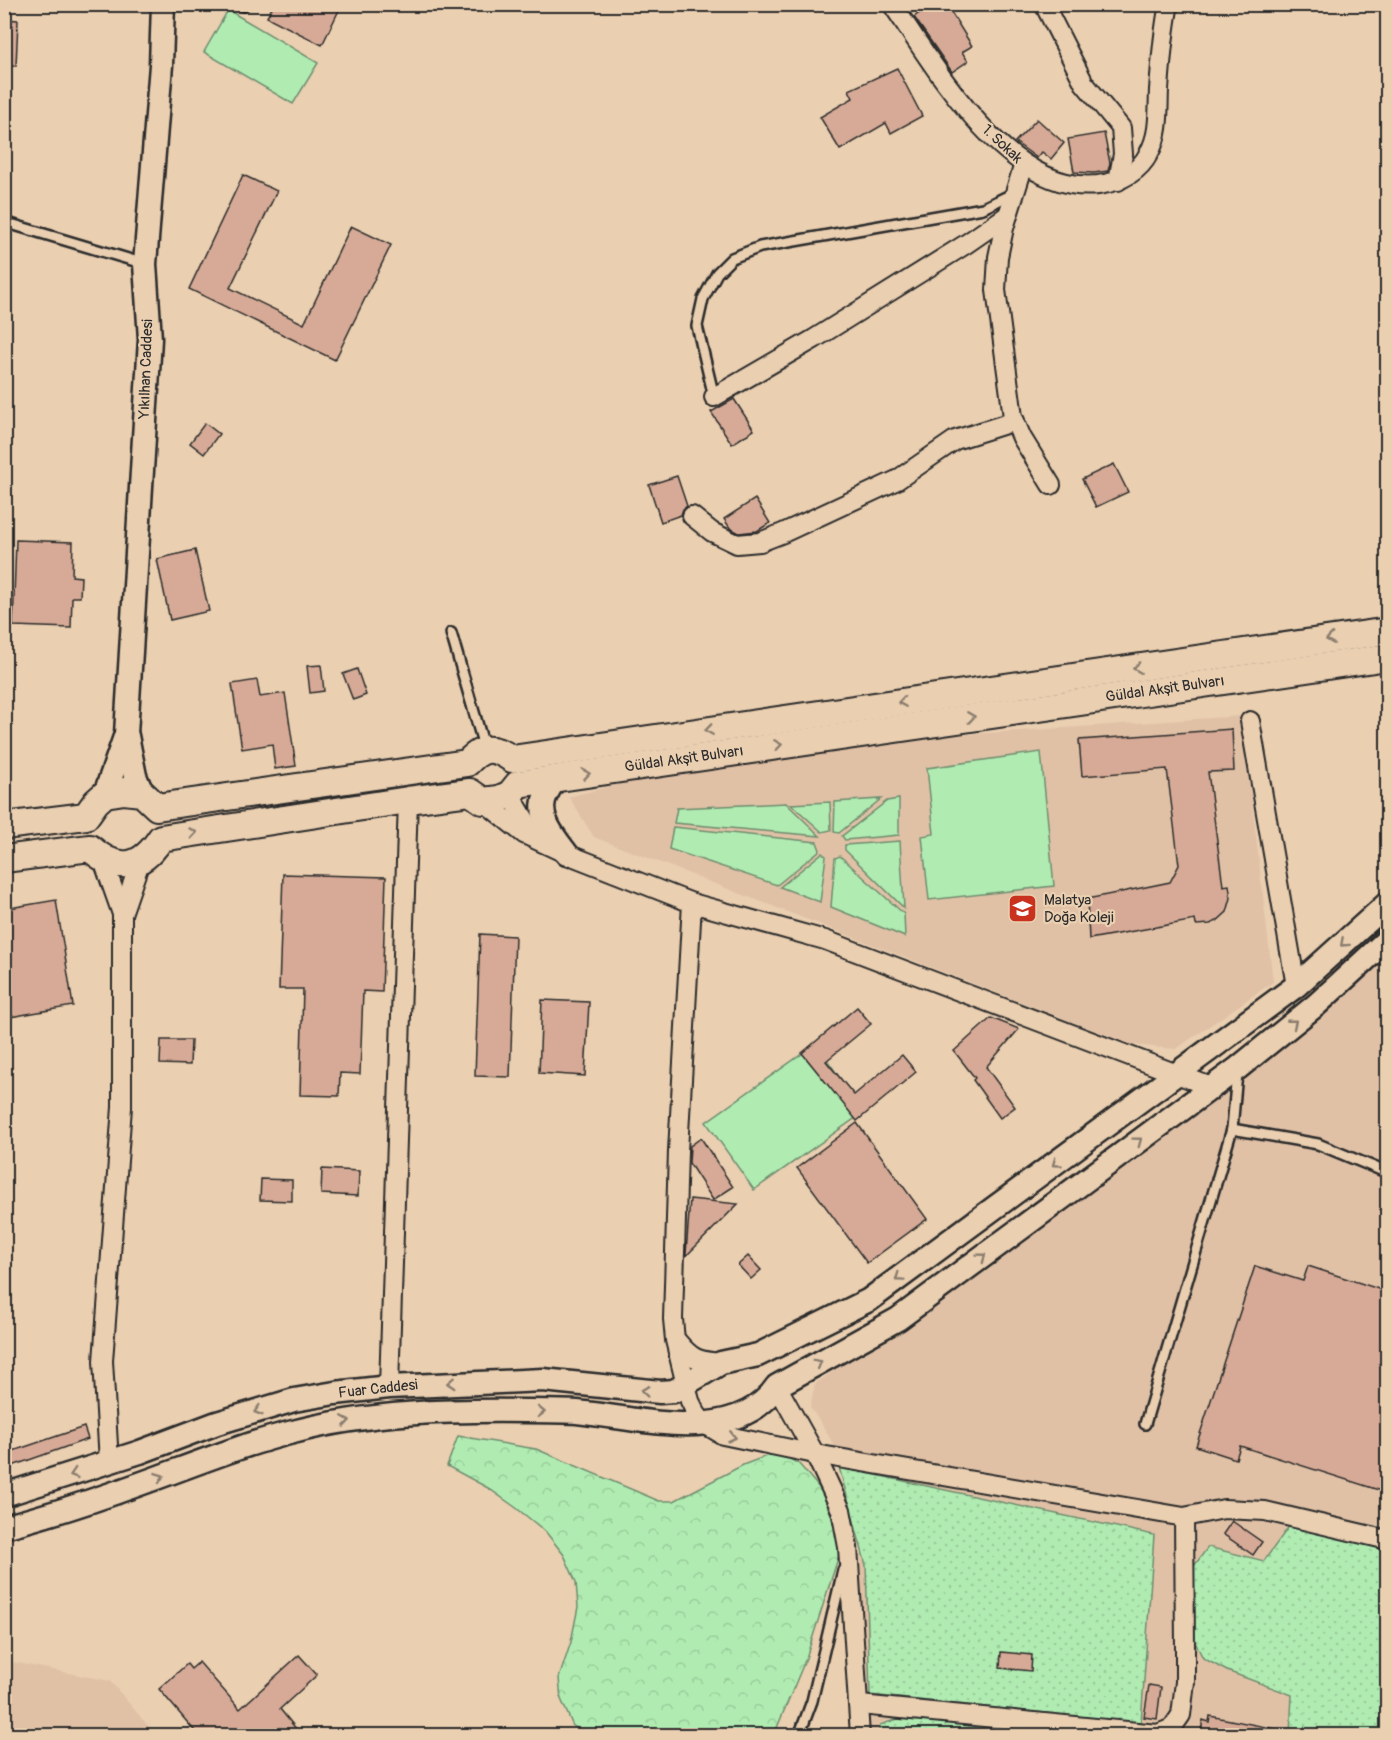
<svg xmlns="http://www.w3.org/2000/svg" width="1392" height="1740" font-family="Pangolin,sans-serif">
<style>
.built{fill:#e0c1a6}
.grass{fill:#b0ecb2;stroke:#6e8c6e;stroke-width:1.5}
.forest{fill:url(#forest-crowns);stroke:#6e8c6e;stroke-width:1.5}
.park{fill:url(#park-dots);stroke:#6e8c6e;stroke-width:1.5}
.building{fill:#d6aa96;stroke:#2b2b2b;stroke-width:1.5}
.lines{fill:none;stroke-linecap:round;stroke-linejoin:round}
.service-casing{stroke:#2b2b2b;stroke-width:14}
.minor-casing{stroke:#2b2b2b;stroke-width:22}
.tertiary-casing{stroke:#2b2b2b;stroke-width:27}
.secondary-casing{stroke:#2b2b2b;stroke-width:30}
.service{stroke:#eacfb1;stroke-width:9}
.minor{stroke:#eacfb1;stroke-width:18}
.tertiary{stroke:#eacfb1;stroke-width:22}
.secondary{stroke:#eacfb1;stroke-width:26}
.oneway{stroke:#8a7d6e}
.labels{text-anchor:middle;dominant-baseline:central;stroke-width:4.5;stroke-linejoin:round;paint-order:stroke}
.street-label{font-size:15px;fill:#2b2b2b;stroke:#eacfb1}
.poi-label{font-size:15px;fill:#2b2b2b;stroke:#eacfb1;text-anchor:start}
</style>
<defs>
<pattern id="forest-crowns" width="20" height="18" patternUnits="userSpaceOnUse" patternTransform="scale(1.5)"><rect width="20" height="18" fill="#b0ecb2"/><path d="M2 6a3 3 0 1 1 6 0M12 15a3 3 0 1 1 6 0" fill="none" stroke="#98cb99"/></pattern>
<pattern id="park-dots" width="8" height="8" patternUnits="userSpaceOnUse" patternTransform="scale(1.5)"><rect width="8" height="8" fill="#b0ecb2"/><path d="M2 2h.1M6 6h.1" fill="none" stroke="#98cb99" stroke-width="1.8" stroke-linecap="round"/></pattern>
</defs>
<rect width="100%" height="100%" fill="#eacfb1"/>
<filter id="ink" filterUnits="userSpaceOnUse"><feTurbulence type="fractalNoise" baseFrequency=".0167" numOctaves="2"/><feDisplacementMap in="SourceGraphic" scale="12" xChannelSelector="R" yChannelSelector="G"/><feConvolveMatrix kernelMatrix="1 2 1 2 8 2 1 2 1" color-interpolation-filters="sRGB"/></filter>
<g filter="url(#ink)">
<g class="built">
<polygon points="1242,716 1273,982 1176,1049 1132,1045 594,837 569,797 750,749"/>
<polygon points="1387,951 1387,1735 848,1735 865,1504 825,1429 810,1407 815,1384 1258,1069"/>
<polygon points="7,1661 110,1681 156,1735 5,1735 4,1663"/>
</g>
<g class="grass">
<polygon points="228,10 318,63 293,104 204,52"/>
<polygon points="1041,752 1054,886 929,900 922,836 934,834 927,768"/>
<polygon points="881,799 839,833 834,832 835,802"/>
<polygon points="899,799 899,835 845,840 842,836 887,801"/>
<polygon points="830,802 831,830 822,832 791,804"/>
<polygon points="786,803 820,836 674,823 677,808"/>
<polygon points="673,827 817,842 820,850 777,885 669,849"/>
<polygon points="900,841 904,908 845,850 845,845"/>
<polygon points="822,853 826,856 820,902 780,887"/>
<polygon points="840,856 904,914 905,937 831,907 835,858"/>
<polygon points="816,1044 864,1112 754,1190 706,1122"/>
</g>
<polygon class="forest" points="458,1436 536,1449 659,1501 674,1501 743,1465 777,1452 799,1464 821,1490 832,1517 841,1549 806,1658 776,1730 768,1736 590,1736 573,1726 561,1699 559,1678 571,1642 578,1607 576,1582 564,1555 545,1531 515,1507 488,1488 447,1466"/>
<g class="park">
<polygon points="839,1467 1154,1535 1141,1723 870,1695 866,1565"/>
<polygon points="1290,1525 1387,1549 1387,1735 1290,1735 1292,1695 1227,1671 1203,1658 1192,1636 1186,1577 1208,1547 1264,1561"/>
<polygon points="915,1713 1080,1735 878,1736 880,1725"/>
</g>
<g class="building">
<polygon points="274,4 342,4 322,45 267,17"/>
<polygon points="932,4 946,4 972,46 962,52 968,61 952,72 914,17"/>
<polygon points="4,19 18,20 16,66 4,66"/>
<polygon points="897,68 922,116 891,133 886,123 840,150 820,117 853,98 849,90"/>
<polygon points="1037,119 1064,143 1051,159 1042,152 1037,158 1015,142"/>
<polygon points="1104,133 1110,163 1108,171 1094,173 1074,172 1068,139"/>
<polygon points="243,175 277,191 230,288 304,324 351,226 391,245 335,360 189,289"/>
<polygon points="734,399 754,430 732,444 711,412"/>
<polygon points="205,423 219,434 204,454 190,443"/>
<polygon points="1114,464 1128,492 1096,507 1082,479"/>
<polygon points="677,476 687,506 683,509 681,515 661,522 649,485"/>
<polygon points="755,499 770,523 757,531 739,533 730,528 724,519"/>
<polygon points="16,540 73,542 72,576 81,577 80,597 72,597 71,628 13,626"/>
<polygon points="195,550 209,611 170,620 157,559"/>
<polygon points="321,665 324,691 310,693 307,666"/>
<polygon points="357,669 366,695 353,700 343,674"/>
<polygon points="257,680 260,697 285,693 296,766 275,769 272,744 242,749 232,684"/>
<polygon points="1232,729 1234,771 1208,772 1223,886 1229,885 1230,892 1231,898 1227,912 1217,921 1210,924 1196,925 1195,920 1089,939 1087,899 1170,882 1179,865 1167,769 1082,776 1079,740"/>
<polygon points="283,874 386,877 382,992 363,991 360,1074 340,1073 339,1096 300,1095 303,989 279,989"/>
<polygon points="56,900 73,1006 4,1018 4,909"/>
<polygon points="480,934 515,936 510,1077 475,1076"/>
<polygon points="542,1000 589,1002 585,1076 539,1073"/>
<polygon points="857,1007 871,1024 826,1061 854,1095 902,1055 916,1072 857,1121 802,1053"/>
<polygon points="991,1018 1019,1029 986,1067 1015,1107 1000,1118 973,1080 975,1078 954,1051"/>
<polygon points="161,1040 191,1040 190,1065 160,1064"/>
<polygon points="857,1123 927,1219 867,1263 797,1168"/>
<polygon points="701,1138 733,1187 713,1200 689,1163 690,1146"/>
<polygon points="322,1169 359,1171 358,1196 321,1194"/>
<polygon points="261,1179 292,1180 292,1201 260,1200"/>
<polygon points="690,1199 738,1204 686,1256 686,1254"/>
<polygon points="748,1256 761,1270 751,1279 738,1265"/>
<polygon points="1255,1266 1303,1281 1308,1266 1388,1292 1388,1493 1240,1446 1236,1459 1196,1446"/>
<polygon points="84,1427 88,1439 4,1469 4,1454"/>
<polygon points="1232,1521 1262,1542 1253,1555 1223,1534"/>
<polygon points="1001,1652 1032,1655 1031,1671 1000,1668"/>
<polygon points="299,1655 317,1675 280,1709 302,1736 199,1736 159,1689 187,1664 191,1669 199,1662 240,1709"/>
<polygon points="1149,1685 1161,1687 1157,1719 1144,1717"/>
<polygon points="1210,1716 1276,1729 1276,1736 1200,1736 1203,1720 1209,1722"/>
</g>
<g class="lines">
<defs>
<g id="service">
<polyline points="243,6 244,4"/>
<polyline points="4,222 145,264"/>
<polyline points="714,397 697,326 703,299 717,273 732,258 760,247 983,208 1014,193"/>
<polyline points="451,633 485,750"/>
<polyline points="1232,1129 1318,1144 1388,1173"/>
<polyline points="1145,1424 1232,1129 1237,1073"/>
<polyline points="799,1736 812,1701 843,1570"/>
</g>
<g id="minor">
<path d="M892 4C936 68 1008 195 1098 185 1120 182 1138 174 1149 153 1160 134 1158 111 1159 90 1161 61 1163 33 1169 4"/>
<polyline points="1044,4 1084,83 1121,128 1123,154 1118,181"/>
<polyline points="1024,164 1004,228 998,257 996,290 1013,417 1022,438 1051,485"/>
<polyline points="714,397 814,339 966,244 1008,215"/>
<polyline points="692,516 712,532 737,544 760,542 783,533 897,480 955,440 1015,421"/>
<polyline points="1250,721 1296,986"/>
<polyline points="510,794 527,823 539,836"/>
<polyline points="483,801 524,834 567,854 692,903 825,940 1211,1087"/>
<polyline points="103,860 122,914"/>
<polyline points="692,903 678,1151 673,1319 675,1340 690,1401 696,1413 703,1423 723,1435 815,1454 1184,1517 1224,1509 1265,1511 1388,1540"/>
<path d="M677 1341C692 1359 697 1361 721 1363"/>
<polyline points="777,1386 815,1454 841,1510 848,1547 860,1736"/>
<polyline points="389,1387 408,800"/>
<polyline points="109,1462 103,1361 122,1107 122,914 140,862"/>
<polyline points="860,1705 1158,1734 1172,1728 1181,1715 1185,1682 1185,1649 1184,1517"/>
</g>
<g id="tertiary">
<polyline points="127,736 135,776 142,793"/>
<path d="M555 778C552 785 546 793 544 800 539 820 556 839 567 854"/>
<polyline points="105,794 126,734 150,339 145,264 161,65 163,4"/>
<polyline points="4,1495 140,1452 217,1423 294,1400 335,1393 389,1387 543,1380 660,1392 674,1391 721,1363 758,1355 869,1300 1296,986 1388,903"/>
<path d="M4 1527C42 1517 80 1505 117 1492 176 1472 233 1447 293 1432 369 1412 449 1410 527 1411 544 1411 561 1411 577 1412 638 1418 736 1447 777 1386L898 1319 1238 1068 1316 1005 1388 939"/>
</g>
<g id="secondary">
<path d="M4 826 86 816 96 802 105 794 124 791 142 793 157 807 467 763C483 746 493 746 512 759L1388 631"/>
<path d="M4 859 90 848C118 873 141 869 161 838L408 800 470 792 483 801 499 799 510 794 518 784 1388 657"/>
</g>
</defs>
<use href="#service" class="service-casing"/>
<use href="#minor" class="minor-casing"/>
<use href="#tertiary" class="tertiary-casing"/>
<use href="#secondary" class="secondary-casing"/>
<use href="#service" class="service"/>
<use href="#minor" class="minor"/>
<use href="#tertiary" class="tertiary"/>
<use href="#secondary" class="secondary"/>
</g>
<defs><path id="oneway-chevron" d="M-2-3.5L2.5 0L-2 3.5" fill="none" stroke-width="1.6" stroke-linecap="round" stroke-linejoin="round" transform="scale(1.5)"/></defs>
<g class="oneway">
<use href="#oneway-chevron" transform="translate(1330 639) rotate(172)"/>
<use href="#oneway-chevron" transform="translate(1137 668) rotate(172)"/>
<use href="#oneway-chevron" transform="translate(902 702) rotate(172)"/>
<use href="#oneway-chevron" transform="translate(971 717) rotate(-8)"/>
<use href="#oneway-chevron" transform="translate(709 730) rotate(172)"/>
<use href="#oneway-chevron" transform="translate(778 745) rotate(-8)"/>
<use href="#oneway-chevron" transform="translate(586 774) rotate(-8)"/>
<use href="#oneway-chevron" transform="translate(193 833) rotate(-9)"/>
<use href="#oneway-chevron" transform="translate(1344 943) rotate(138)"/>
<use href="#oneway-chevron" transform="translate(1293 1023) rotate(-39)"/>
<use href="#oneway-chevron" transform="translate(1138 1141) rotate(-37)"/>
<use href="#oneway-chevron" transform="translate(1056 1163) rotate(144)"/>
<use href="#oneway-chevron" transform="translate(982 1257) rotate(-37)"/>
<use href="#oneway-chevron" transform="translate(899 1278) rotate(144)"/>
<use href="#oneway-chevron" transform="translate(818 1363) rotate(-30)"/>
<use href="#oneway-chevron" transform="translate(451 1383) rotate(177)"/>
<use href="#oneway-chevron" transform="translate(645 1391) rotate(-174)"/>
<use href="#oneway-chevron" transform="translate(258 1411) rotate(163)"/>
<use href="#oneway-chevron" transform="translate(541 1412) rotate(1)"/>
<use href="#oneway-chevron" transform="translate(346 1421) rotate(-9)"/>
<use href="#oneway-chevron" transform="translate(732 1437) rotate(13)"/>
<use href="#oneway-chevron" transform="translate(74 1474) rotate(162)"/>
<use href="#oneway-chevron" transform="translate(160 1477) rotate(-20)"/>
</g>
</g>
<defs>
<symbol id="school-square" viewBox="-11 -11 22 22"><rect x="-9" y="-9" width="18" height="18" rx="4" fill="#c8321e" stroke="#eacfb1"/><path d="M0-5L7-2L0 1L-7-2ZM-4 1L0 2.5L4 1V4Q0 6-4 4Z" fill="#fff"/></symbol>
</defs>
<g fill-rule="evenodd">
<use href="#school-square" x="1006" y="892" width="33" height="33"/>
</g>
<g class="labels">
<g class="street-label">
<text transform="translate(1002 144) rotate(43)">1. Sokak</text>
<text transform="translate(146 369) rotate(-88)">Yıkılhan Caddesi</text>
<text transform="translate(1165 689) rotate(-8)">Güldal Akşit Bulvarı</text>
<text transform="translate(684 759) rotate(-8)">Güldal Akşit Bulvarı</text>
<text transform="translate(378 1389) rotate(-6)">Fuar Caddesi</text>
</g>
<g class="poi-label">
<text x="1044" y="900">Malatya<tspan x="1044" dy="17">Doğa Koleji</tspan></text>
</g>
</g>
<rect width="1392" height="1740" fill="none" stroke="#eacfb1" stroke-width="24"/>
<rect x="12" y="12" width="1368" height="1716" fill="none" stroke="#2b2b2b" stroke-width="2" filter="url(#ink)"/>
</svg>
